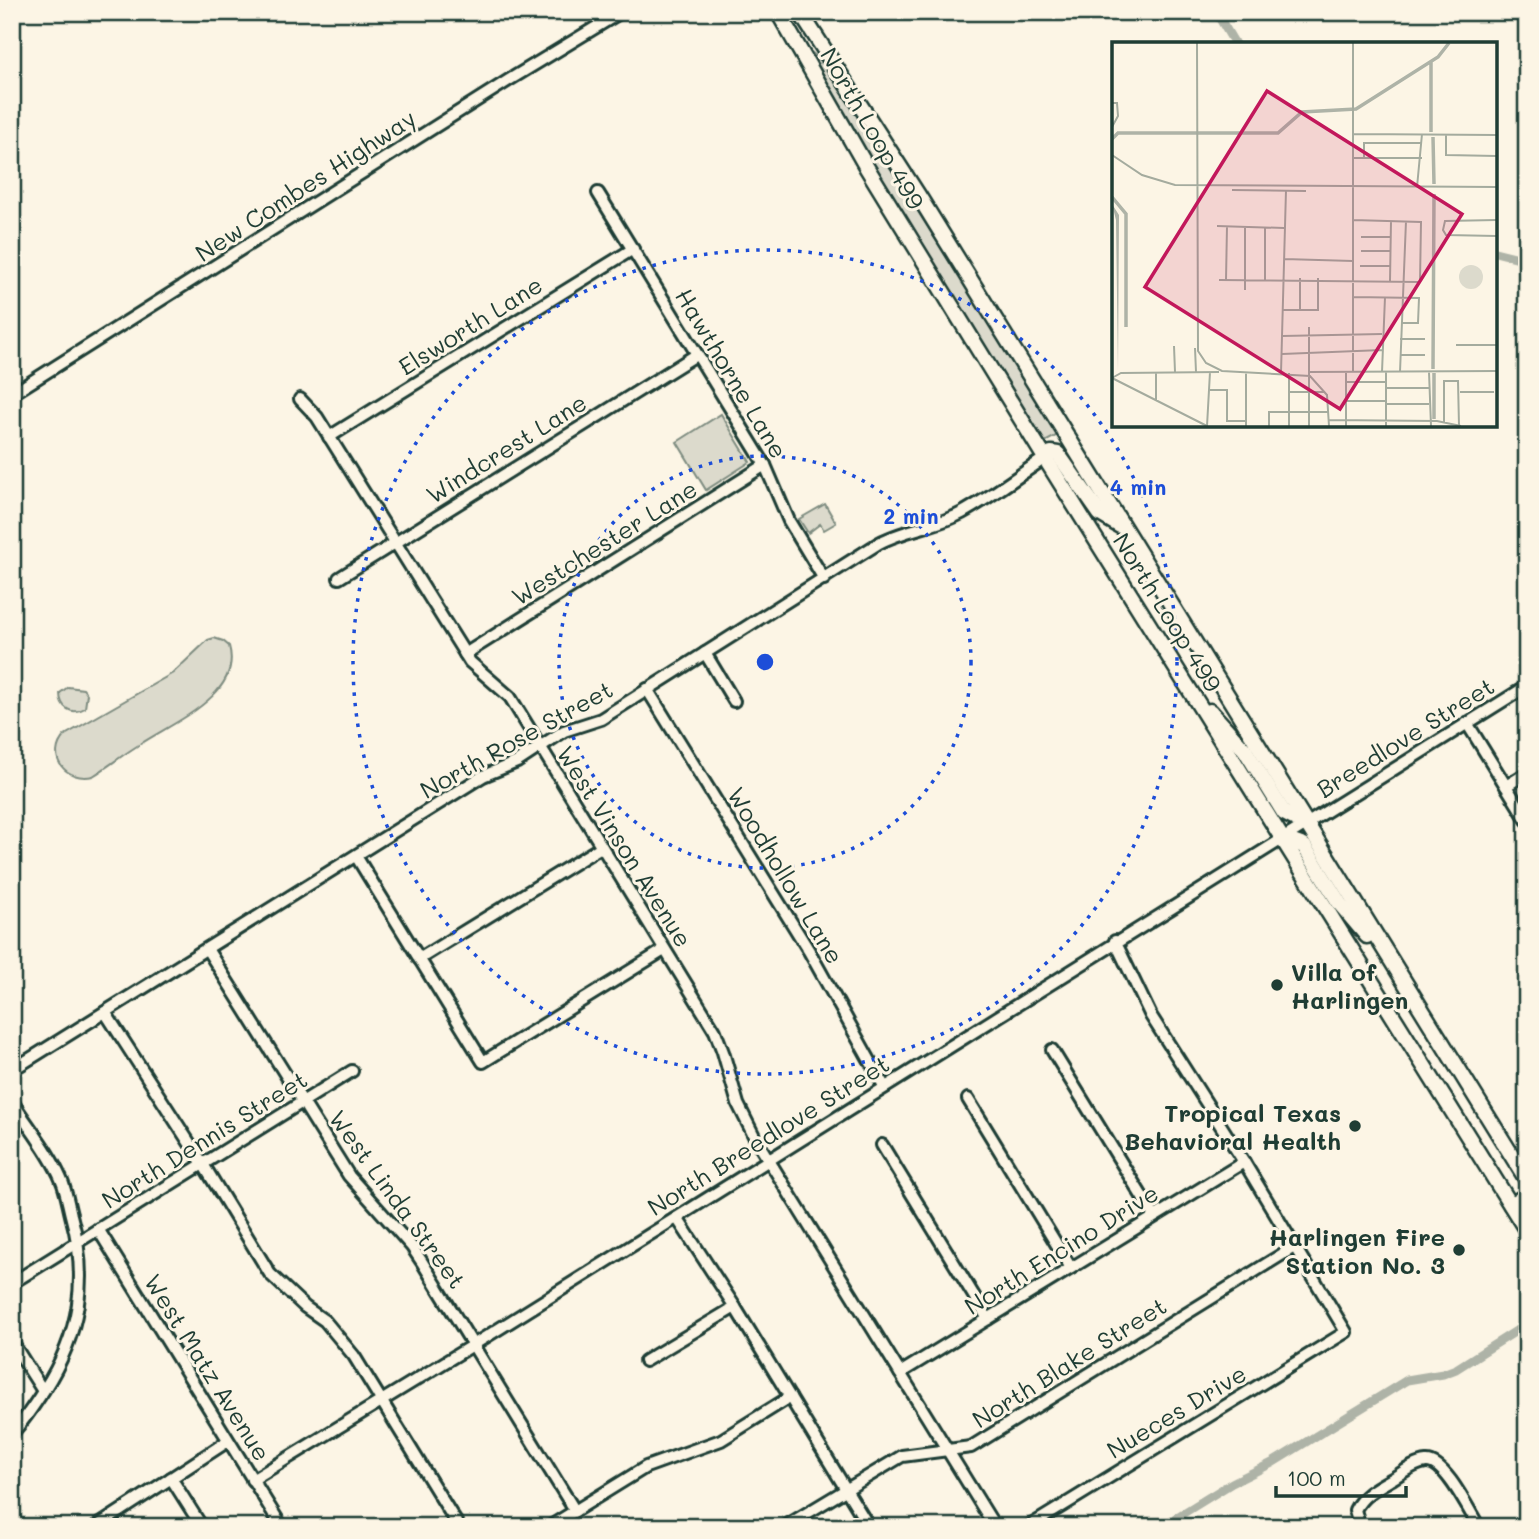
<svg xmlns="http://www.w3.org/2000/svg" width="1539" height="1539" font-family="Mali,sans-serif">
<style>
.green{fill:#dcdacc;stroke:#7e8c80;stroke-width:2}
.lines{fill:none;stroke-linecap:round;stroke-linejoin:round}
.canal{stroke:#aeb3a7;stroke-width:9}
.minor-casing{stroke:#1f3d34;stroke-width:16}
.major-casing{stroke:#1f3d34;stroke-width:19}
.minor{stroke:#fcf5e5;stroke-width:10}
.major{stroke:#fcf5e5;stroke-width:14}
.ring{fill:none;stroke:#1d4ed8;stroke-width:3.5;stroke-dasharray:3.5 7}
.poi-dot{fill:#1f3d34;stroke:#fcf5e5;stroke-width:2.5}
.labels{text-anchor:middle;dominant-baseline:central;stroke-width:6;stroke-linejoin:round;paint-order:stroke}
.street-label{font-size:24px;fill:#1f3d34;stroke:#fcf5e5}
.poi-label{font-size:24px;font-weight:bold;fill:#1f3d34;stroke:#fcf5e5;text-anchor:end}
.inset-river{fill:none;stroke:#aeb3a7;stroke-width:3.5}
.inset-road{fill:none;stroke:#a4ab9e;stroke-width:2}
.view{fill:#c2185b;fill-opacity:0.15;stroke:#c2185b;stroke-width:3.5}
.inset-edge{fill:none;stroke:#1f3d34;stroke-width:3.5}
.centre{fill:#1d4ed8;stroke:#fcf5e5;stroke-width:3.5}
.ring-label{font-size:21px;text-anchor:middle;font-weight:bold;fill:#1d4ed8;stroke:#fcf5e5;stroke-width:6;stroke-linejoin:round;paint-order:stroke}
</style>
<rect width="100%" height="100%" fill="#fcf5e5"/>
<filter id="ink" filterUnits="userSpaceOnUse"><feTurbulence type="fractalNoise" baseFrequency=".0143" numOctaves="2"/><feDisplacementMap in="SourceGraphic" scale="14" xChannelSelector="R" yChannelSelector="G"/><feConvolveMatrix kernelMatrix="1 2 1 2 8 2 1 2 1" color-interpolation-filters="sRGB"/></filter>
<g filter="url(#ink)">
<g class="green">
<polygon points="810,51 818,58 866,128 1058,435 1045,442 886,186 810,55"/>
<polygon points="721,414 750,462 706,490 677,442"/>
<polygon points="825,504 836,523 824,530 820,524 808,533 799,519"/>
<path d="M214 638 223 641 229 646C243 694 174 722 142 743 125 753 109 766 93 776 66 782 45 757 65 735L173 673 208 640Z"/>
<path d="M68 687 83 689 87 694 85 708C72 716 60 708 60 693Z"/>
</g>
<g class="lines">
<g class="canal">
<polyline points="1216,12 1235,44"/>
<polyline points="1495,252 1527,260"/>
<polyline points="1161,1527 1232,1483 1272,1463 1407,1380 1443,1374 1456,1369 1527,1324"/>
</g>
<defs>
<g id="minor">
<polyline points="598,193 765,465 789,521 824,579"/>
<polyline points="12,394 509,80 621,12"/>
<polyline points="300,399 317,417 470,662 510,697 715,1031 723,1052 738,1104 755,1138 995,1527"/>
<polyline points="329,437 633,249"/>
<polyline points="339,578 696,355"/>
<polyline points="705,653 734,701"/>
<polyline points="465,654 765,465"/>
<polyline points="647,689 809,951 884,1086"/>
<polyline points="1467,723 1527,820"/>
<polyline points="1506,786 1527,773"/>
<polyline points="356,856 483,1062 664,950"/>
<polyline points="207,949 349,1176 412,1247 422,1262 575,1511"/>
<polyline points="419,959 601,847"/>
<polyline points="105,1012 203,1164 270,1274 305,1307 325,1321 354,1356 459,1527"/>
<polyline points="1052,1050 1154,1216"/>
<path d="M12 1070 483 776 517 762 564 731 601 719 879 543C905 529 936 527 962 513 991 497 1018 476 1045 458"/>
<polyline points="968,1099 1071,1268"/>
<path d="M12 1101C28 1127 49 1151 61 1179 66 1190 68 1203 71 1215 89 1279 80 1334 44 1390 34 1405 25 1420 12 1433"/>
<polyline points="882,1145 988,1319"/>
<polyline points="677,1218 735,1307 869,1527"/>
<polyline points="98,1229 282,1527"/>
<polyline points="12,1283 352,1071"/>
<polyline points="12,1342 43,1391"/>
<polyline points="645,1361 735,1307"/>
<polyline points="900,1373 1244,1162"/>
<polyline points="171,1478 202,1527"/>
<polyline points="252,1480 473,1345 1527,686"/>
<polyline points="96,1527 228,1441"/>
<polyline points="549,1527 646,1467 721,1440 790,1397"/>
<polyline points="784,1527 902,1456 971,1447 1294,1247"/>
<polyline points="1028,1527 1346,1332 1244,1162 1151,1016 1115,941"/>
<path d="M1360 1527 1355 1510C1362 1495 1378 1487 1392 1479 1402 1473 1414 1463 1426 1462 1445 1460 1469 1511 1479 1527"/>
</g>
<g id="major">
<polyline points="778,12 867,168 1045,458 1527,1231"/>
<polyline points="800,12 918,195 1527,1180"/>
<polyline points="1045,458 1051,453 1058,454 1100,514 1120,526"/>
<polyline points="1210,711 1245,750 1284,813 1305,824"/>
<polyline points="1282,838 1304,846 1340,904 1367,936"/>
<polyline points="1511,1205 1527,1195"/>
</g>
</defs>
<use href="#minor" class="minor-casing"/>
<use href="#major" class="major-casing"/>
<use href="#minor" class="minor"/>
<use href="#major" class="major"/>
</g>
</g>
<g class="ring">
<circle cx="765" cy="662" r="206"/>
<circle cx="765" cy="662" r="412"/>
</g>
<g class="poi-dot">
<circle cx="1277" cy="985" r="7"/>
<circle cx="1355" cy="1126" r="7"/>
<circle cx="1459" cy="1250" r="7"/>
</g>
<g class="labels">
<g class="street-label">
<text transform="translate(873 128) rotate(60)">North Loop 499</text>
<text transform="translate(305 185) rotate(-33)">New Combes Highway</text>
<text transform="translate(470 325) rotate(-32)">Elsworth Lane</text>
<text transform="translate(732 373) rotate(59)">Hawthorne Lane</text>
<text transform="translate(506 448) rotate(-32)">Windcrest Lane</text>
<text transform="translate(604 542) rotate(-32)">Westchester Lane</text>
<text transform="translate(1168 612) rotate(58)">North Loop 499</text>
<text transform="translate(1405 737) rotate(-32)">Breedlove Street</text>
<text transform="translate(516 739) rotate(-29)">North Rose Street</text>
<text transform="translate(625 846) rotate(58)">West Vinson Avenue</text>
<text transform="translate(786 875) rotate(59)">Woodhollow Lane</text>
<text transform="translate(768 1135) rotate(-32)">North Breedlove Street</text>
<text transform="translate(204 1139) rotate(-32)">North Dennis Street</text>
<text transform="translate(398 1199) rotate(54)">West Linda Street</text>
<text transform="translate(1061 1249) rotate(-32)">North Encino Drive</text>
<text transform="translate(1069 1362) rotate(-32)">North Blake Street</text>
<text transform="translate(208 1367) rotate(58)">West Matz Avenue</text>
<text transform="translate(1176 1411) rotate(-31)">Nueces Drive</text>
</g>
<g class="poi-label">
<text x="1291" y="971" text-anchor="start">Villa of<tspan x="1291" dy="28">Harlingen</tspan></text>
<text x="1341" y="1112">Tropical Texas<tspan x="1341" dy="28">Behavioral Health</tspan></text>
<text x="1445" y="1236">Harlingen Fire<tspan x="1445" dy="28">Station No. 3</tspan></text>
</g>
</g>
<g transform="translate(1112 42)">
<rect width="385" height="385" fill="#fcf5e5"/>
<path d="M347 235a12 12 0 1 1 24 0a12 12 0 1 1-24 0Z" fill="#dcdacc"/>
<path d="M0 162 7 173 6 329 4 178Z" fill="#aeb3a7"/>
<path class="inset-river" d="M319 19V90M321 95 322 142M0 97 6 91H166L190 70 244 67 326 15 337 1M0 155 14 172V285M321 327 322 152M322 331V377"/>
<path class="inset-road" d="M85 1 86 309 94 321 110 329 198 334 215 353 217 384M0 61H5L6 74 0 85M241 92 385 93M334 92V113L385 114M0 113 30 133 63 143 385 145M241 116H310M252 116V101H310M305 145 310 92M120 148 194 149M385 178 333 179 331 188 334 193 385 194M105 184 172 186M133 185V248M153 185V238M249 195H279M249 209H279M172 217 241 219M248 224H278M107 238 308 240 309 180 241 178M114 238 115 184M278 239 279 179M241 255 307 256 306 281H289M170 268H206V236M188 268V236M197 285V384M170 294 270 292M288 297H313M344 303H385M62 304 63 330M83 306 84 330M170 312 270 308M288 313H313M197 330 385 329M234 330V384M241 330V1M270 330 273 255M274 330V384M288 330 294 179M317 330 319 384M134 331V384M169 331 174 148M177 331V384M0 336 9 331 107 330M0 336 95 384M234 340H274M274 346H318M98 348H115V379H134M177 350H213M348 350H382M44 358V330M234 359H274M274 362H317M217 378 325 379 349 384M332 380V339H346L347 384M95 384 98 330M157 384V370H217"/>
<path class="view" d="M155 49 350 172 228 367 33 245Z"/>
<rect width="385" height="385" class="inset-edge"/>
</g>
<circle cx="765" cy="662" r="10" class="centre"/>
<g class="ring-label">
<text x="1138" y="495">4 min</text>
<text x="911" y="524">2 min</text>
</g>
<rect width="1539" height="1539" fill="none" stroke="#fcf5e5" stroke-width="42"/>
<rect x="21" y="21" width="1497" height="1497" fill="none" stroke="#1f3d34" stroke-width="2.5" filter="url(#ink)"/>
<path d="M1276 1486v10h130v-10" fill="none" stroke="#1f3d34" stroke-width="3.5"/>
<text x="1287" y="1486" font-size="21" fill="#1f3d34" stroke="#fcf5e5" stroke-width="5" paint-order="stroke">100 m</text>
</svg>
